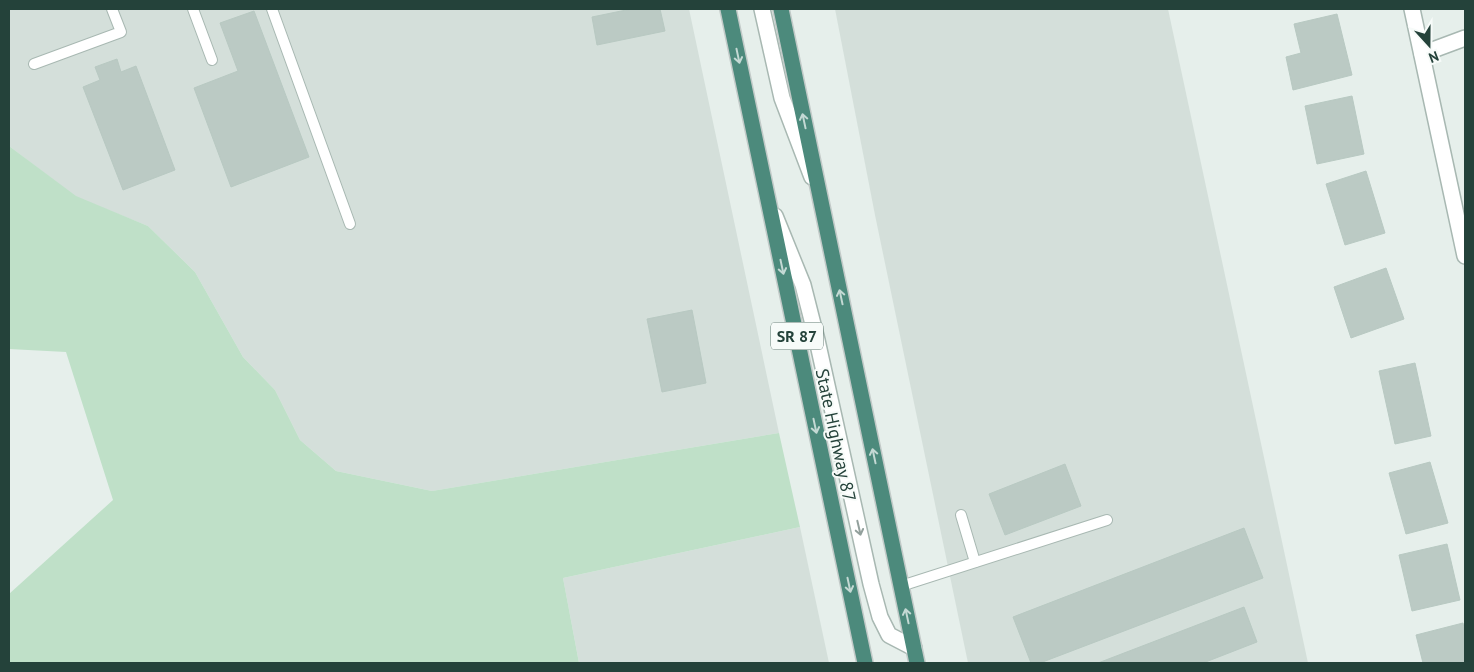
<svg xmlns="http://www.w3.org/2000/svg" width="1474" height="672" font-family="'PT Sans',sans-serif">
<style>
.built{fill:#d4dfda}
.green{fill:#bfe0c8}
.building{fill:#bbcac4;stroke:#b8c9c2}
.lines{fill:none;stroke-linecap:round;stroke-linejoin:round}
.service-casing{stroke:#a8b8b2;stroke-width:12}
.minor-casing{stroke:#a8b8b2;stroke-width:18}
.trunk-casing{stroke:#c2cac8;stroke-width:18}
.service{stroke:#fff;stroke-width:10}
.minor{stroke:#fff;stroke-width:15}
.trunk{stroke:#4c8a7c;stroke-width:15}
.oneway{stroke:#c4d9d4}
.oneway2{stroke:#92a09c}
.labels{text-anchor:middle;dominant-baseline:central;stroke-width:4;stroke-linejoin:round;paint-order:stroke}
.shield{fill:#f7fbf9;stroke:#637a73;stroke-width:1}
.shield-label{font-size:16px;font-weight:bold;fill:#24423a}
.street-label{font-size:18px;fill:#24423a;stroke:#f7fbf9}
</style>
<rect width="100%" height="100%" fill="#e6efeb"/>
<g class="built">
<polygon points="9,9 689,9 779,433 432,491 336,471 300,440 275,390 243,357 195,272 148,226 76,197 9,146"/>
<polygon points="835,9 1168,9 1308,663 968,663 875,215"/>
<polygon points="800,527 829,663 579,663 563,578"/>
</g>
<polygon class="green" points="9,146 76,196 148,226 195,272 243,357 275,390 300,440 336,471 432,491 779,433 800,527 563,578 579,663 9,663 9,594 113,500 66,352 9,349"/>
<g class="building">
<polygon points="631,9 660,9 665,31 597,45 592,17"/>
<polygon points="254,11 309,157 231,187 194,88 238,71 220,23"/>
<polygon points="1337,14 1352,75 1293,90 1286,57 1301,53 1294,24"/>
<polygon points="117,59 121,72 136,66 175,170 123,190 83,87 100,80 95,67"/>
<polygon points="1352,96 1364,154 1317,164 1305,106"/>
<polygon points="1366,171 1385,233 1345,245 1326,184"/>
<polygon points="1386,268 1404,319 1351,338 1334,287"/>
<polygon points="692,310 706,383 662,392 647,319"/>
<polygon points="1415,363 1431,436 1395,444 1379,371"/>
<polygon points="1430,462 1448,523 1406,534 1389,473"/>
<polygon points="1065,464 1081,506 1005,535 989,494"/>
<polygon points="1244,528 1263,578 1040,663 1031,663 1013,617"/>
<polygon points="1447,544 1460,600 1412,611 1399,555"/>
<polygon points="1244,607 1257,642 1203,663 1098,663"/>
<polygon points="1463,623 1465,632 1465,663 1423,663 1416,635"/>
</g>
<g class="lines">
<defs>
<g id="service">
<polyline points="193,9 212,60"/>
<polyline points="272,9 350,224"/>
<polyline points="34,64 121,32 112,9"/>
<polyline points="961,515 975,562"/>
<polyline points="901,586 1107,520"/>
</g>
<g id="minor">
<polyline points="762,9 782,98 812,177"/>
<polyline points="1412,9 1465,256"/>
<polyline points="1422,54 1465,38"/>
<polyline points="775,216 803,285 817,340 871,584 880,617 889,635 914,648"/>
</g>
<g id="trunk">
<polyline points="728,9 865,663"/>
<polyline points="781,9 917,663"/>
</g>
</defs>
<use href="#service" class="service-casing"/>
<use href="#minor" class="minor-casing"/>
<use href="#trunk" class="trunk-casing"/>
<use href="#service" class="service"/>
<use href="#minor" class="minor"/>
<use href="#trunk" class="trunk"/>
</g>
<defs><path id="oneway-shaft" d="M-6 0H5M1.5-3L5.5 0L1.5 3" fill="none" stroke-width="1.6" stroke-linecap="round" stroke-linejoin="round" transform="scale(1.25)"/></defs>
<g class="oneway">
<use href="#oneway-shaft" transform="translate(738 56) rotate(78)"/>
<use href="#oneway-shaft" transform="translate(804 121) rotate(-102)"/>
<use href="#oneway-shaft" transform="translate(782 267) rotate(78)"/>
<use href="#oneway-shaft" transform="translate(841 297) rotate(-102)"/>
<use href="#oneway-shaft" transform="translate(815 426) rotate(78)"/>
<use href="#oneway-shaft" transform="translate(874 456) rotate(-102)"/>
<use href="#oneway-shaft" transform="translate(849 585) rotate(78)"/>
<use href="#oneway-shaft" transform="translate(907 616) rotate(-102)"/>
</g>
<use class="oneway2" href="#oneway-shaft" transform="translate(859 528) rotate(77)"/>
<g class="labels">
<rect class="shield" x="771" y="322.5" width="52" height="27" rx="4"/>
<g class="shield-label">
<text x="797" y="336">SR 87</text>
</g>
<g class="street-label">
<text transform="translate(836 435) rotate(78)">State Highway 87</text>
</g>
</g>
<rect width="1474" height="672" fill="none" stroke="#24423a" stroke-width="20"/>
<g transform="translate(1429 45) rotate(159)" stroke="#f7fbf9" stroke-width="4" paint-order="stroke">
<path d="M0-4L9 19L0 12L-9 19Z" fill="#24423a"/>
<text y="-8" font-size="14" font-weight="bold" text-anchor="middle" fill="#24423a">N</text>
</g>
</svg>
